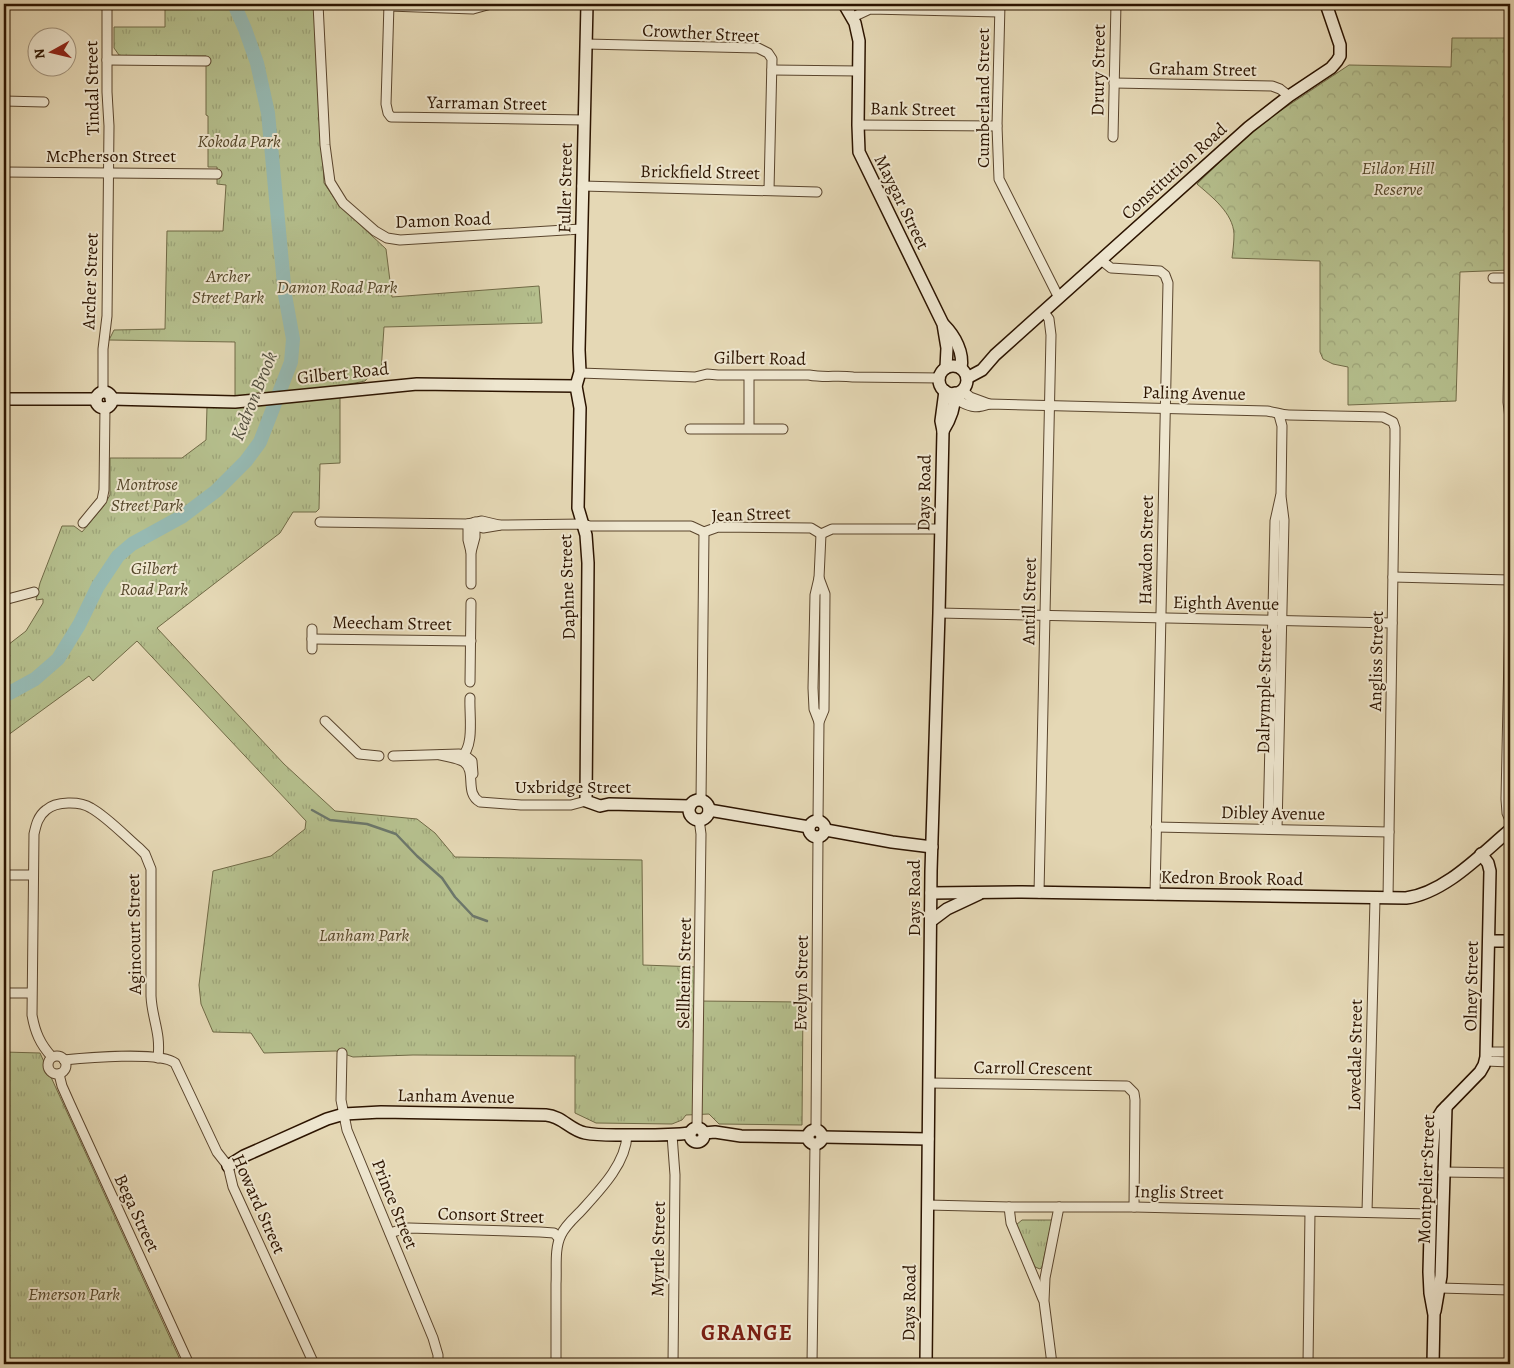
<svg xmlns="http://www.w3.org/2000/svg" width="1514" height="1368" font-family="Alegreya,serif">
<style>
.forest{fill:url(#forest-crowns);stroke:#706a46}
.park{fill:url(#park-tufts);stroke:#706a46}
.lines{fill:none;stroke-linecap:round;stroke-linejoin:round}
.stream{stroke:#6c776b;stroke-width:2.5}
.river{stroke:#96b9b2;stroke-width:14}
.street-casing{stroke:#5a452d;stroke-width:11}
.secondary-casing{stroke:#2c1400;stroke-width:14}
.street{stroke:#eee6cf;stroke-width:9}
.secondary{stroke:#eee6cf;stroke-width:11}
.labels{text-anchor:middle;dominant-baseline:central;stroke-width:4;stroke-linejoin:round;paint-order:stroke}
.street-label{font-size:18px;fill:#2c1400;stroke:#eee6cf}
.park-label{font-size:18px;font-style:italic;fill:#55472a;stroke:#eee6cf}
.water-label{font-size:19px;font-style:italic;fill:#514e3e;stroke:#eee6cf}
.district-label{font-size:22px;font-weight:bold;letter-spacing:1px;fill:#7a1f14;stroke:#eee6cf}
</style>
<defs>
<pattern id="forest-crowns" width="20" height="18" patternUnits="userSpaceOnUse" patternTransform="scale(1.25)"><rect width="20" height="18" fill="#b5bf8d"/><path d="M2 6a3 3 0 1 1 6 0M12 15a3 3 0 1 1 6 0" fill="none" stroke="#9ca378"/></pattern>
<pattern id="park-tufts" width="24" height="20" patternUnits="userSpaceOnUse" patternTransform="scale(1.25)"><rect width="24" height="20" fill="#b5bf8d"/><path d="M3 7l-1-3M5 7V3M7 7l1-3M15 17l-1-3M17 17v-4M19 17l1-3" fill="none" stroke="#9ca378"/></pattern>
</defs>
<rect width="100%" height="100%" fill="#e5d8b5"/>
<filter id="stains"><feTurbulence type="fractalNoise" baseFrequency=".004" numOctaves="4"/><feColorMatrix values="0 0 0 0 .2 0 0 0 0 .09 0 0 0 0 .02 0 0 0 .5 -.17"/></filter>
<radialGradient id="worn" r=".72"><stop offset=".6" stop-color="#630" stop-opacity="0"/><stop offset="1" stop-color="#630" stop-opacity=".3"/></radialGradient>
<path class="forest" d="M1452 38H1510V270L1460 272 1456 401 1348 405V367L1333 364 1323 359 1320 352V261L1232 258C1233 250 1234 242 1234 234 1233 213 1212 197 1197 184L1256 127 1349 65 1451 67Z"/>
<g class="park">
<polygon points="165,4 314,4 324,183 339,205 386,249 392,297 539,286 542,323 384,327 381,372 371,374 365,381 340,386 340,463 320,464 319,509 316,512 293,512 280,533 157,628 284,764 335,811 417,819 435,833 455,857 642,860 643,965 698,967 697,1001 803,1002 802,1125 719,1124 709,1114 686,1115 682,1120 672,1124 596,1123 575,1113 575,1056 413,1055 353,1057 336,1051 264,1053 251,1033 213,1032 201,1004 199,985 213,871 271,856 305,829 306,821 137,641 93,681 89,676 4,738 4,648 26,631 43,603 43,599 36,600 40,583 62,526 74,526 82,532 103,507 110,495 110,458 182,458 206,440 207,407 235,406 235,342 109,340 114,330 165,329 167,231 223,231 226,185 217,184 217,167 208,167 208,116 206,115 206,56 124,56 119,55 114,48 114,27 165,27"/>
<polygon points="4,1052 40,1053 182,1364 4,1364"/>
<polygon points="1022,1220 1052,1220 1042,1267 1040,1269 1035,1267 1016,1225"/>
</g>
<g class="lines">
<polyline class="stream" points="312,810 330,820 367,824 396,834 417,856 442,878 455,897 473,916 487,921"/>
<polyline class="river" points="4,696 35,679 58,659 79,625 98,586 118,556 132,544 183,516 216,491 246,461 260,442 291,362 293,339 285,295 268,113 257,63 245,29 234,4"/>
<defs>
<g id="street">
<polyline points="318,4 325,145 330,182 343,203 375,231 387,238 400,240 581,229"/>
<polyline points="389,4 386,104 388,113 391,117 584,120"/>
<polyline points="1000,4 997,126 999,179 1059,298"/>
<polyline points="389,6 473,9 491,4"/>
<polyline points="853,17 870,9 999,12"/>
<polyline points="586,44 758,48 768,53 772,59 769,190"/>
<polyline points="107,60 206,61"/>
<polyline points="772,70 859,71"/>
<polyline points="1114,83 1272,86 1280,89 1289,96"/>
<polyline points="4,101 44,102"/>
<polyline points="858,125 997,126"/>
<polyline points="1113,137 1116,4"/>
<polyline points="4,172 217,174"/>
<polyline points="582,186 817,192"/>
<polyline points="1101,260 1111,268 1160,271 1165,275 1168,283 1155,895"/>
<polyline points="1493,278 1510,278 1508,402 1510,418"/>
<path d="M580 373 695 377 707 374 718 375H809C824 378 838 375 853 377L940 378"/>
<polyline points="962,390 970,397 989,404"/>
<polyline points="103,392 103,349 107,316 109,126 107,92 107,4"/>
<path d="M958 392 961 402C972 408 978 408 989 404L1267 411C1275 412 1281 415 1289 415L1383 417 1393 422 1395 428V440L1388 898"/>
<polyline points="749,428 749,376"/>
<polyline points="690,429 783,429"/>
<polyline points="320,522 468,524 482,521 499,525"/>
<polyline points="83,523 102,500 104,490 105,407"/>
<polyline points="468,524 483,528 501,525 583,524 590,526 691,526 704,532 718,527 811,528 821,534 832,529 940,529"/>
<polyline points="468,524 468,540 471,552"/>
<polyline points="1393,577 1510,580"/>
<polyline points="471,584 471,552 475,537 475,522"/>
<polyline points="4,600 34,592"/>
<polyline points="1510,605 1506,799 1507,813 1510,820"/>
<polyline points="939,613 1392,623"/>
<polyline points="312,639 471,641"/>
<polyline points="312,649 312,629"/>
<polyline points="470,682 471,603"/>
<polyline points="325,721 359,754 379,756"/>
<polyline points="819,722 814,709 813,688 815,595 819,578 821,534"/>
<path d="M440 755C447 757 458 758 464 762 477 772 464 793 480 802L521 805H571L586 801"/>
<polyline points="393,756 459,754 467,757 472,761 473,774"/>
<path d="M461 757C475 747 469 714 470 698"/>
<polyline points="701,800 704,532"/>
<polyline points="818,820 819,722 824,710 825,594 819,578"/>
<polyline points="1156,827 1389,832"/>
<polyline points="1268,829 1275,521 1281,494 1282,426 1279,415"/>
<polyline points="1277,829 1284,520 1281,496"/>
<polyline points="4,875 33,875"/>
<polyline points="1039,893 1051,335 1049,319 1044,312"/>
<polyline points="4,993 31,993"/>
<polyline points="1487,1052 1510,1052"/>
<polyline points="342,1053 341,1100 347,1130 433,1338 438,1355 438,1364"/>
<circle cx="57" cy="1065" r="9"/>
<path d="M52 1057C40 1044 35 1032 32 1015L34 834C36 825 38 816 46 810 56 801 80 801 91 808 107 817 125 836 139 848L145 854 151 869V996C152 1019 161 1032 158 1058"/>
<path d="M64 1060C84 1058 161 1051 175 1063L217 1152 228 1166 233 1187 314 1364"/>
<polyline points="1486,1061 1510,1062"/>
<polyline points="59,1074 62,1086 70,1104 189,1364"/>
<polyline points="929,1083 1127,1086 1134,1093 1135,1100 1134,1207"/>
<polyline points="697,1128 701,834 699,819"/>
<polyline points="816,1129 818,837"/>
<polyline points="672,1135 675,1175 673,1364"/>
<polyline points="1443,1172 1510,1173"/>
<polyline points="928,1205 1009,1207 1134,1207 1430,1214"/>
<polyline points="1009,1207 1011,1223 1043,1299"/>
<polyline points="1367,1212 1375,899"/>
<polyline points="390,1233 403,1229 409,1228 540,1232 554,1233 559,1238"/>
<polyline points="1440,1288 1510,1290"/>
<path d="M556 1364C556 1338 556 1311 556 1284 557 1269 554 1249 561 1235 565 1226 573 1219 580 1212 599 1191 626 1164 627 1135"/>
<polyline points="812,1364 815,1144"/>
<polyline points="1052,1364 1044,1301 1045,1278 1059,1207"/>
<polyline points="1308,1364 1310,1212"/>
</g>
<g id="secondary">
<polyline points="587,4 579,350 580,372 576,386 580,408 578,508 586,535 588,563 586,801 600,806 609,804 690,806"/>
<polyline points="844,4 855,23 859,41 858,125 859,152 943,324 947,348 946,368"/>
<path d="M944 325C955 336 964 353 961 368"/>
<circle cx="953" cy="380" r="14"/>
<polyline points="967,378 982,370 995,355 1249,127 1289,96 1331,68 1337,61 1340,56 1340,45 1326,4"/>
<circle cx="104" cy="400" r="8"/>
<polyline points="4,399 96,399"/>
<polyline points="111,399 235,402 417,384 576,386"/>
<path d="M943 431C950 420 955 406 955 393"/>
<circle cx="699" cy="810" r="10"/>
<polyline points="709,810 809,827"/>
<circle cx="817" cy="829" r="8"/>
<polyline points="826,830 892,842 932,847"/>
<path d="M931 893 1022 892 1406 898C1445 893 1481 854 1510 830"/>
<polyline points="931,921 947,909 979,894"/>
<polyline points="1489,941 1510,941"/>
<circle cx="697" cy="1135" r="7"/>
<circle cx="815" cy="1137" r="7"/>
<polyline points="704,1133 715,1132 741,1136 807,1137"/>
<polyline points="822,1137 928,1139"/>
<path d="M228 1166 244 1156 327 1119 344 1114 381 1112 546 1115C562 1116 570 1130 585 1133 595 1135 606 1135 616 1135 641 1135 665 1136 690 1133"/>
<polyline points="1435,1311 1441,1276 1446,1107"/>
<polyline points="926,1364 931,871 939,613 943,431 941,421 945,391"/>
<polyline points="1433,1364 1434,1315 1430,1293 1429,1272 1432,1159 1434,1129 1437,1119 1442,1111 1480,1072 1484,1065 1486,1057 1490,871 1488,863 1481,854"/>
</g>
</defs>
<use href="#street" class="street-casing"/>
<use href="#secondary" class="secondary-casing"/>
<use href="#street" class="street"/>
<use href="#secondary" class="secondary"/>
</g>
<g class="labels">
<g class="street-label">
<text transform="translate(701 33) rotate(3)">Crowther Street</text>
<text transform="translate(1203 69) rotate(1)">Graham Street</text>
<text transform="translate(1098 70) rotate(-89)">Drury Street</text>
<text transform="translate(92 88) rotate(-91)">Tindal Street</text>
<text transform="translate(983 98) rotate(-90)">Cumberland Street</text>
<text transform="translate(487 103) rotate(1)">Yarraman Street</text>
<text transform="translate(913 109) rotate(1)">Bank Street</text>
<text x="111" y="156">McPherson Street</text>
<text transform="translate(1174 171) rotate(-42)">Constitution Road</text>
<text transform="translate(700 172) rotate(1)">Brickfield Street</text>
<text transform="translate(565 188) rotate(-89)">Fuller Street</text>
<text transform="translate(902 202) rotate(64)">Maygar Street</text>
<text transform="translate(443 220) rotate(-2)">Damon Road</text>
<text transform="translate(90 281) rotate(-88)">Archer Street</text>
<text transform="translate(760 358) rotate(1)">Gilbert Road</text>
<text transform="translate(343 373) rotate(-6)">Gilbert Road</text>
<text transform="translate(1194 393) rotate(1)">Paling Avenue</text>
<text transform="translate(924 493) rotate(-89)">Days Road</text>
<text transform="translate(751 514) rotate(-2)">Jean Street</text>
<text transform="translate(1146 550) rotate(-89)">Hawdon Street</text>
<text transform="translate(567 587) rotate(-92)">Daphne Street</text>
<text transform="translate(1029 601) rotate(-89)">Antill Street</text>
<text transform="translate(1226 603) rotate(1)">Eighth Avenue</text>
<text transform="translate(392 623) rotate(1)">Meecham Street</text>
<text transform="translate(1376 661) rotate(-89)">Angliss Street</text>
<text transform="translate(1264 691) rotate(-89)">Dalrymple Street</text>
<text x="573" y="787">Uxbridge Street</text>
<text transform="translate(1273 813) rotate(1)">Dibley Avenue</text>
<text transform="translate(1232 878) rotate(1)">Kedron Brook Road</text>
<text transform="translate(914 898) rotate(-90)">Days Road</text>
<text transform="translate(134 934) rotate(-91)">Agincourt Street</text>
<text transform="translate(684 973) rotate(-89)">Sellheim Street</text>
<text transform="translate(801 983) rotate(-89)">Evelyn Street</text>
<text transform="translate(1471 986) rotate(-89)">Olney Street</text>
<text transform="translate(1355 1055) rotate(-89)">Lovedale Street</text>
<text transform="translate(1033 1068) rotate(1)">Carroll Crescent</text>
<text transform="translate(456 1096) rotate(1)">Lanham Avenue</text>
<text transform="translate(1426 1179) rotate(-88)">Montpelier Street</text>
<text transform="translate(1179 1192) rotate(1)">Inglis Street</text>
<text transform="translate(259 1204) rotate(66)">Howard Street</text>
<text transform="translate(395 1204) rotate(68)">Prince Street</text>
<text transform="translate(137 1213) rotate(65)">Bega Street</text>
<text transform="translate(491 1215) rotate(2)">Consort Street</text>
<text transform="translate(658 1249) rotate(-89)">Myrtle Street</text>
<text transform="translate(909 1303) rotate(-89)">Days Road</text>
</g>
<g class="park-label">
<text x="239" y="141">Kokoda Park</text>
<text x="1398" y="168">Eildon Hill<tspan x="1398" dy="21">Reserve</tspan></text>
<text x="228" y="276">Archer<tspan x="228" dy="21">Street Park</tspan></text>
<text x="337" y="287">Damon Road Park</text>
<text x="147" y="484">Montrose<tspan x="147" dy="21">Street Park</tspan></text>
<text x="154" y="568">Gilbert<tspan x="154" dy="21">Road Park</tspan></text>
<text x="364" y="935">Lanham Park</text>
<text x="74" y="1294">Emerson Park</text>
</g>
<g class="water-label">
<text transform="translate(254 396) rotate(-68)">Kedron Brook</text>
</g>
<g class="district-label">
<text x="747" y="1333">GRANGE</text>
</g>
</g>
<rect width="1514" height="1368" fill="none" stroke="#e5d8b5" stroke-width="20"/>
<rect x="5" y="5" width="1504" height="1358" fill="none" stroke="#2c1400" stroke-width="2.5"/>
<rect x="10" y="10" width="1494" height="1348" fill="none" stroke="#2c1400"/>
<g transform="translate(52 52) rotate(262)"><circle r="24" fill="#eee6cf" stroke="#a0927c"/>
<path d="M0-4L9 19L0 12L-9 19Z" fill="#8f2418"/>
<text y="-8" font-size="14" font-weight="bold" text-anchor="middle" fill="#2c1400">N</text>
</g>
<rect width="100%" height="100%" filter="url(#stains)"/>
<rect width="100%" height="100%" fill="url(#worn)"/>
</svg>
